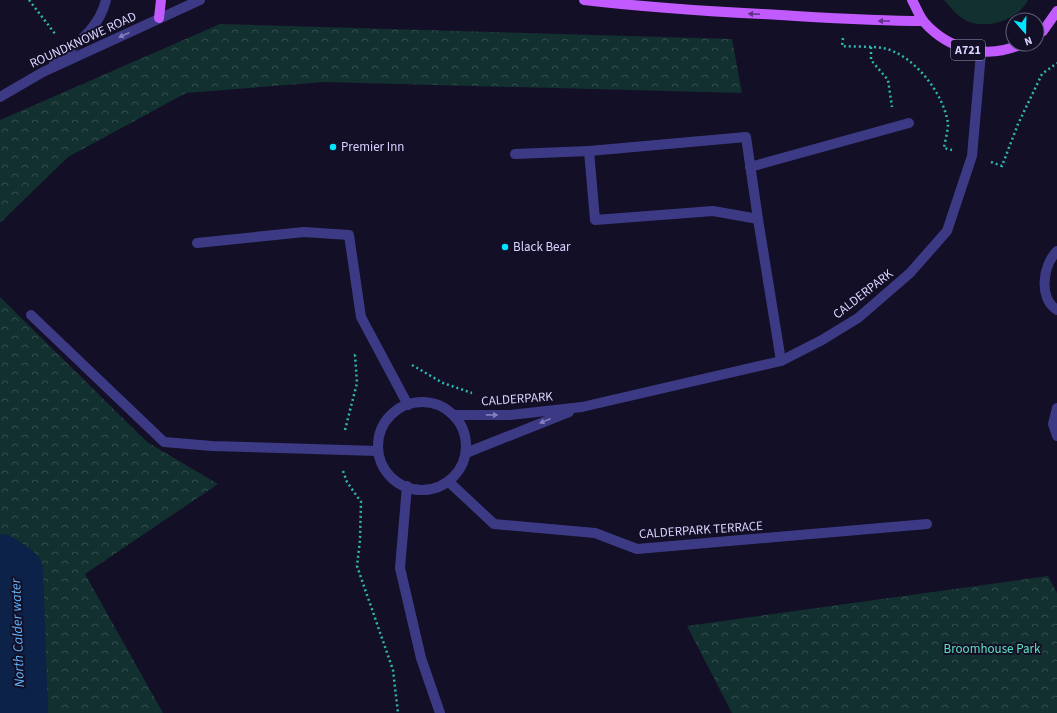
<svg xmlns="http://www.w3.org/2000/svg" width="1057" height="713" font-family="'Source Sans 3',sans-serif">
<style>
.grass{fill:#12302f}
.forest{fill:url(#forest-crowns)}
.lines{fill:none;stroke-linecap:round;stroke-linejoin:round}
.river{stroke:#0c2248;stroke-width:54}
.path{stroke:#2fb8b0;stroke-width:2.5;stroke-dasharray:2 3;stroke-linecap:butt}
.minor{stroke:#3d3a85;stroke-width:10}
.major{stroke:#c25bff;stroke-width:10}
.oneway{fill:#623188}
.oneway2{fill:#837fbc}
.poi-dot{fill:#00e5ff;stroke:#130f26;stroke-width:1.5}
.labels{text-anchor:middle;dominant-baseline:central;stroke-width:4;stroke-linejoin:round;paint-order:stroke}
.shield{fill:#130f26;stroke:#9e99be;stroke-width:1}
.shield-label{font-size:12px;font-weight:bold;fill:#d9d4ff}
.street-label{font-size:13px;fill:#d9d4ff;stroke:#130f26}
.poi-label{font-size:13px;fill:#d9d4ff;stroke:#130f26;text-anchor:start}
.park-label{font-size:13px;fill:#5fe0c0;stroke:#130f26}
.water-label{font-size:14px;font-style:italic;fill:#62b6ff;stroke:#130f26}
</style>
<defs>
<pattern id="forest-crowns" width="20" height="18" patternUnits="userSpaceOnUse"><rect width="20" height="18" fill="#12302f"/><path d="M2 6a3 3 0 1 1 6 0M12 15a3 3 0 1 1 6 0" fill="none" stroke="#344d4e"/></pattern>
</defs>
<rect width="100%" height="100%" fill="#130f26"/>
<path class="grass" d="M944 0H1028C1018 20 988 30 967 21 957 16 951 8 944 0Z"/>
<g class="forest">
<polygon points="220,24 732,39 742,93 324,82 186,93 68,157 0,223 0,120"/>
<polygon points="0,297 147,442 218,484 85,574 163,713 38,713 43,632 0,535"/>
<polygon points="1048,576 1057,593 1057,713 732,713 687,626"/>
</g>
<g class="lines">
<polyline class="river" points="0,561 16,572 21,713"/>
<g class="path">
<polyline points="29,0 56,35"/>
<path d="M843 38 842 46C855 47 870 46 883 48 913 54 944 93 948 124 948 131 945 141 944 148L952 150"/>
<polyline points="871,47 871,60 888,80 892,107"/>
<polyline points="991,162 1002,166 1018,124 1042,74 1057,63"/>
<polyline points="412,365 443,383 472,393"/>
<polyline points="345,430 357,383 355,355 358,354"/>
<polyline points="343,471 347,482 361,502 360,540 357,566 393,670 398,713"/>
</g>
<g class="minor">
<path d="M54 63C76 44 99 29 106 0"/>
<polyline points="0,97 43,72 200,0"/>
<polyline points="515,154 589,151"/>
<polyline points="750,167 909,123"/>
<polyline points="758,219 746,137 589,151 595,220 713,211 758,219 781,361"/>
<polyline points="197,243 304,232 349,235 361,317 408,405"/>
<path d="M1057 251C1043 265 1038 298 1057 310"/>
<polyline points="31,315 164,442 212,446 378,451"/>
<circle cx="422" cy="446" r="44"/>
<polyline points="1057,408 1053,424 1057,436"/>
<polyline points="453,415 510,415 582,407 781,361 822,340 858,318 910,273 947,231 972,156 981,53"/>
<polyline points="466,453 569,412"/>
<polyline points="449,482 494,524 595,533 637,549 927,524"/>
<polyline points="407,486 400,568 421,658 440,713"/>
</g>
<g class="major">
<path d="M584 0C643 7 703 11 762 14 816 17 869 21 923 21"/>
<path d="M912 0C916 7 919 16 924 22 949 50 987 60 1022 44"/>
<polyline points="159,18 161,0"/>
<polyline points="1037,35 1043,31 1057,11"/>
</g>
</g>
<defs><path id="oneway-solid" d="M-6-.8H1V-3.2L6.5 0L1 3.2V.8H-6Z"/></defs>
<g class="oneway">
<use href="#oneway-solid" transform="translate(754 14) rotate(-177)"/>
<use href="#oneway-solid" transform="translate(884 21) rotate(180)"/>
</g>
<g class="oneway2">
<use href="#oneway-solid" transform="translate(124 35) rotate(155)"/>
<use href="#oneway-solid" transform="translate(492 415) rotate(1)"/>
<use href="#oneway-solid" transform="translate(545 421) rotate(158)"/>
</g>
<g class="poi-dot">
<circle cx="333" cy="147" r="4"/>
<circle cx="505" cy="247" r="4"/>
</g>
<g class="labels">
<rect class="shield" x="951" y="40" width="34" height="20" rx="3"/>
<g class="shield-label">
<text x="968" y="50">A721</text>
</g>
<g class="street-label">
<text transform="translate(83 40) rotate(-25)">ROUNDKNOWE ROAD</text>
<text transform="translate(863 294) rotate(-38)">CALDERPARK</text>
<text transform="translate(517 399) rotate(-4)">CALDERPARK</text>
<text transform="translate(701 530) rotate(-4)">CALDERPARK TERRACE</text>
</g>
<g class="poi-label">
<text x="341" y="147">Premier Inn</text>
<text x="513" y="247">Black Bear</text>
</g>
<g class="park-label">
<text x="992" y="649">Broomhouse Park</text>
</g>
<g class="water-label">
<text transform="translate(18 633) rotate(-92)">North Calder water</text>
</g>
</g>
<g transform="translate(1025 32) rotate(160)"><circle r="19" fill="#130f26" stroke="#625e7d"/>
<path d="M0-3L7 15L0 10L-7 15Z" fill="#00e5ff"/>
<text y="-6" font-size="11" font-weight="bold" text-anchor="middle" fill="#d9d4ff">N</text>
</g>
</svg>
